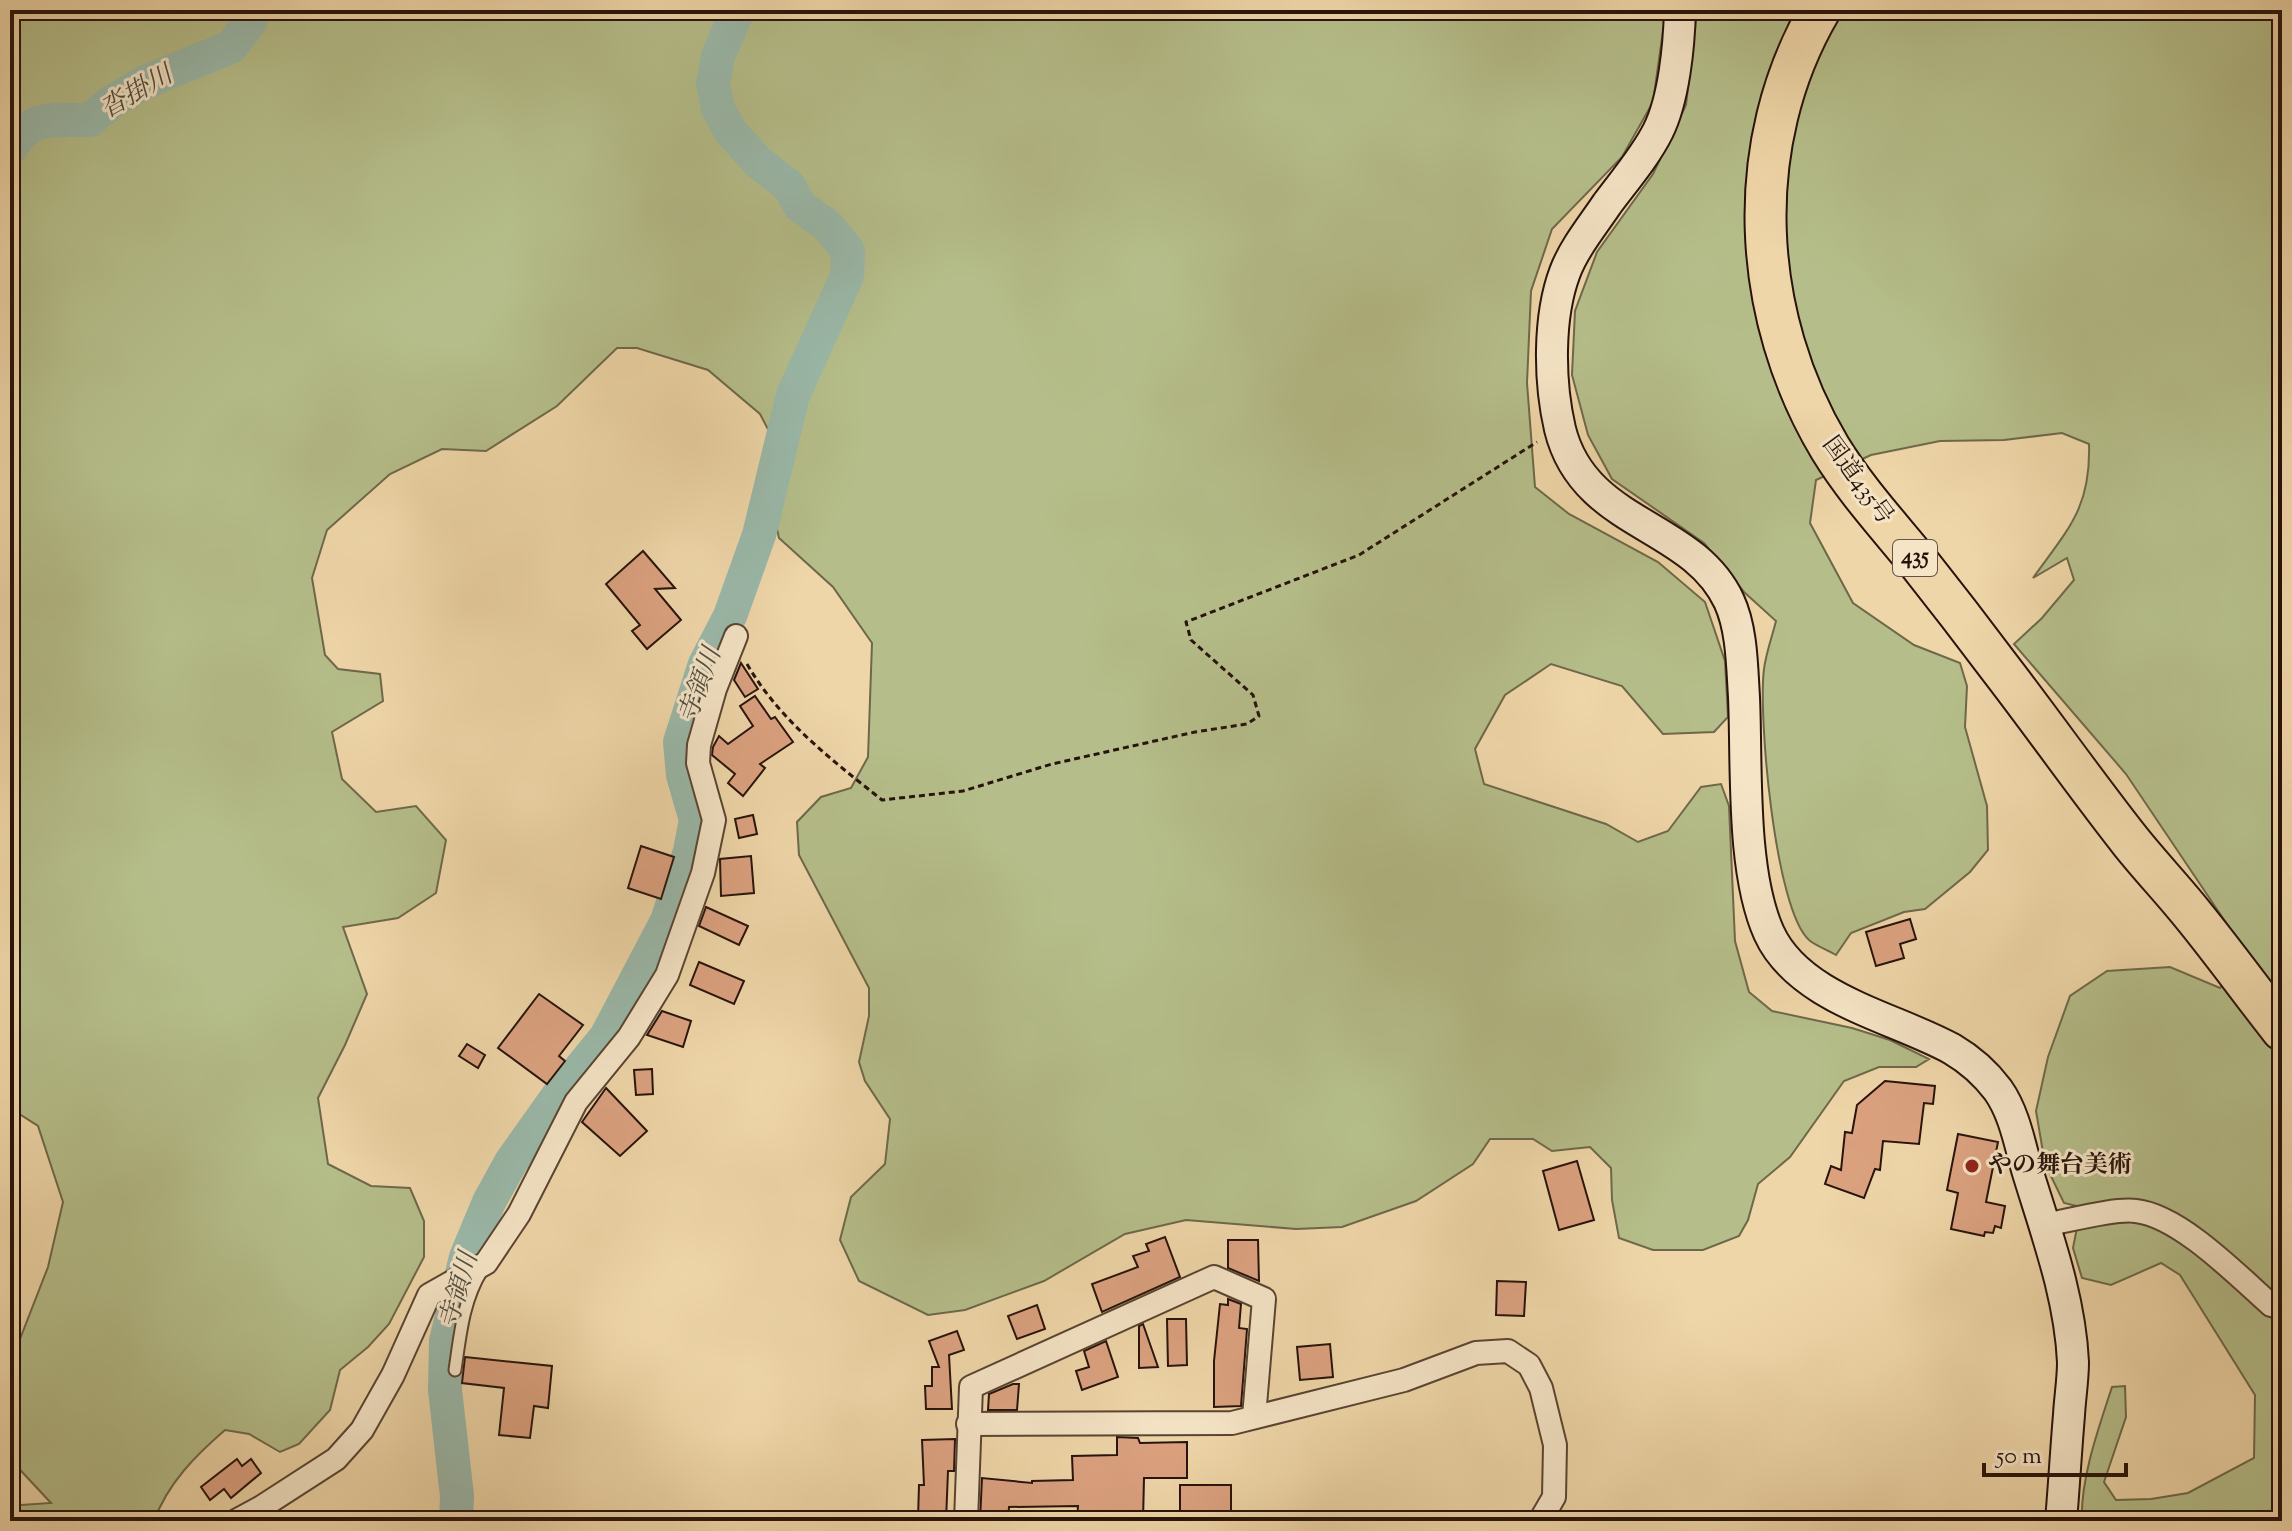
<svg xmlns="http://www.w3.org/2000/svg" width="2292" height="1531" font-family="'Sorts Mill Goudy','Noto Serif JP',serif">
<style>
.green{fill:#b5be8a;stroke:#6e684a;stroke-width:2}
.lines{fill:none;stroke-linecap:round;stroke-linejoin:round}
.river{stroke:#9ab9aa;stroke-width:34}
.building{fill:#dca280;stroke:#27130b;stroke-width:2}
.lane-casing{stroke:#594432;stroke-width:15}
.street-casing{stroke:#594432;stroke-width:26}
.secondary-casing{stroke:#27130b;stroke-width:34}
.highway-casing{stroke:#27130b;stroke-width:44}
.path{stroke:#27130b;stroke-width:3;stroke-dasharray:6 4;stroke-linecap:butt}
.lane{stroke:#f5e4c6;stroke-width:11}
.street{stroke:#f5e4c6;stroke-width:22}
.secondary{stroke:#f5e4c6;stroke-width:30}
.highway{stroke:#efd6a8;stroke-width:40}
.poi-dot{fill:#8f2418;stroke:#f5e4c6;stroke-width:3}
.labels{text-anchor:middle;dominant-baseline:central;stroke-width:6;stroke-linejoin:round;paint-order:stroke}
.shield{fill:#f5e4c6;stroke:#655243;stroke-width:2}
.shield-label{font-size:22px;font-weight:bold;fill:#27130b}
.street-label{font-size:24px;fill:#27130b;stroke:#f5e4c6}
.poi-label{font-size:24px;font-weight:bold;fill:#27130b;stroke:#f5e4c6;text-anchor:start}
.water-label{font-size:26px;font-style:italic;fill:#4f4d43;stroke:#f5e4c6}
</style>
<rect width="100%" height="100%" fill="#efd6a8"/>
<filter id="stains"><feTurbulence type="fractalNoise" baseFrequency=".0025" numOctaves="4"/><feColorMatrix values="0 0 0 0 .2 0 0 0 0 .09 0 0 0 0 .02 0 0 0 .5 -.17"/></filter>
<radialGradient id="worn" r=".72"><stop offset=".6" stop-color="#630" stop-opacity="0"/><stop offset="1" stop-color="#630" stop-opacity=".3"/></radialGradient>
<g class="green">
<path d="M10 10H1666L1653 102 1622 157 1552 229 1531 291 1527 383 1535 487 1569 514 1658 562 1705 602 1725 661 1728 717 1714 732 1663 734 1622 686 1551 664 1505 695 1475 749 1484 784 1606 824 1638 842 1668 831 1701 787 1721 784 1729 806 1735 941 1749 992 1772 1011 1852 1028 1890 1040 1929 1059 1916 1067H1879L1844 1081 1790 1157 1758 1184 1748 1220 1739 1236 1703 1250H1653L1619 1238 1612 1200 1611 1168 1590 1147 1552 1151 1533 1139H1490L1473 1164 1416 1201 1342 1227 1296 1229 1186 1220 1125 1234 1044 1281 965 1310 928 1315 859 1281 840 1240 851 1197 885 1164 890 1119 865 1081 859 1062 869 1016V988L799 855 797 822 821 797 851 788 868 757 872 643 833 587 779 538 773 512 783 458 760 414 708 370 637 348H617L557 406 486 451 442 449 390 474 327 530 312 578 325 655 338 669 380 674 383 701 332 732 342 779 376 812 416 806 446 840 436 893 398 918 343 927 367 994 345 1045 318 1098 328 1164 371 1186 410 1188 424 1221V1257L389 1324 368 1347 340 1370 330 1410 299 1444 280 1452 249 1434 225 1430C195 1456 168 1483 154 1521H10V1503L21 1505 51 1503 10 1459V1374L13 1357 48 1267 63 1202 38 1126 10 1108Z"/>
<path d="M1697 10H2282V1521H2082C2080 1479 2099 1427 2112 1387L2125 1386 2126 1417 2104 1482 2116 1500 2151 1499 2188 1493 2254 1458 2255 1395 2180 1275 2161 1263 2111 1285 2082 1278 2073 1248 2081 1207 2064 1203 2045 1164 2036 1111 2048 1057 2070 996 2107 971 2170 967 2220 988 2243 948 2126 774 2014 644 2042 618 2074 580 2067 558 2033 578C2068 529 2091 508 2089 444L2062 433 2004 440 1940 441 1871 455 1816 480 1810 523 1853 603 1914 645 1960 663 1967 686 1965 727 1987 806 1988 850 1970 872 1925 909 1904 912 1851 933 1836 955C1828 950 1816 946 1809 940 1775 910 1758 716 1764 669 1766 653 1772 637 1776 621L1744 592 1704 543 1612 479 1588 435 1572 375 1575 311 1597 252 1653 174 1686 105Z"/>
</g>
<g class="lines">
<g class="river">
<path d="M10 149C32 113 52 121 90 120L111 102 145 82 231 47 250 22 253 10"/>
<polyline points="456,1521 457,1496 445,1390 446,1341 466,1257 489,1202 511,1162 557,1097 606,1037 667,921 690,851 696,820 683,775 680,742 705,664 730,616 759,535 793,395 847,276 848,251 828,226 800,206 789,186 758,162 731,132 718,109 713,84 718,56 738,10"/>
</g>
</g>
<g class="building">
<polygon points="643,551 675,588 655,589 681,620 647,649 632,631 640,625 606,584"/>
<polygon points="741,663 758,689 745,697 734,680"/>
<polygon points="755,696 771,719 775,717 793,742 760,764 765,768 743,796 728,783 735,774 712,755 713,747 719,736 728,744 753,726 740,706"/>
<polygon points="753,815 757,834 739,838 735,819"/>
<polygon points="641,846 674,857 661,899 628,888"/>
<polygon points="751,856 754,893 721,896 720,859"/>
<polygon points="706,907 748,926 739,945 699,926"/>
<polygon points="1910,919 1916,939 1900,944 1904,958 1876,966 1866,932"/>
<polygon points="699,962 744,981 734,1004 690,985"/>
<polygon points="539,994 583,1025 559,1056 565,1061 547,1084 498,1048"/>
<polygon points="662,1011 691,1021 683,1047 647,1035"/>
<polygon points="467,1044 485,1055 478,1068 459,1056"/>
<polygon points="652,1069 653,1094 636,1095 634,1070"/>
<polygon points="1885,1081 1935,1086 1933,1104 1924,1103 1919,1144 1883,1141 1880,1170 1875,1169 1864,1198 1825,1184 1831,1166 1841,1170 1845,1132 1852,1133 1857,1105"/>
<polygon points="606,1088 647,1131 620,1156 582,1122"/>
<polygon points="1958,1134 1998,1142 1986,1202 2005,1206 2001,1228 1995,1226 1993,1233 1985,1232 1984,1236 1951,1229 1958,1193 1947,1190"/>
<polygon points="1577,1161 1594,1220 1559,1230 1543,1171"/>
<polygon points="1165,1237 1180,1277 1102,1312 1092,1284 1138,1267 1133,1256 1149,1251 1146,1244"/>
<polygon points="1228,1240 1258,1240 1259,1281 1228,1268"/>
<polygon points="1497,1281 1526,1282 1524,1316 1496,1315"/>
<polygon points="1228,1299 1241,1304 1239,1328 1247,1329 1241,1406 1214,1407 1214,1361 1220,1304 1228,1305"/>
<polygon points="1037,1305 1045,1329 1017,1339 1008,1316"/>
<polygon points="1167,1319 1186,1319 1187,1365 1168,1366"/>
<polygon points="1143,1324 1158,1367 1139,1368 1139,1326"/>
<polygon points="957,1331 964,1350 949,1355 952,1409 926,1409 925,1386 932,1386 932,1367 939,1367 929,1341"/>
<polygon points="1106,1341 1118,1377 1082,1390 1076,1371 1089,1367 1084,1351"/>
<polygon points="1330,1344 1333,1377 1300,1380 1297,1347"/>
<polygon points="465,1357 552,1366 548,1408 534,1406 530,1438 499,1435 504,1388 462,1383"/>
<polygon points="1013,1384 1019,1384 1017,1410 988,1410 989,1394"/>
<polygon points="1117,1437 1138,1438 1140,1443 1187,1442 1187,1478 1144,1478 1143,1521 1077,1520 1078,1506 1009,1507 1008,1521 980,1521 982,1478 1032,1483 1032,1481 1073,1480 1072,1456 1117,1455"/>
<polygon points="955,1439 954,1471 948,1471 946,1521 918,1519 919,1485 924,1485 922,1440"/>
<polygon points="237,1459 242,1466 251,1459 261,1473 231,1498 224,1489 210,1500 201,1487"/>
<rect x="1180" y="1485" width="51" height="27"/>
</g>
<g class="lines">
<defs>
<path id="lane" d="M455 1370C460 1336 463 1300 482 1270"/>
<g id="street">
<path d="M2044 1225C2068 1221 2114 1208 2136 1211 2180 1216 2237 1275 2271 1305L2282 1308"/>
<polyline points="968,1424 1232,1423 1404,1380 1476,1353 1508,1351 1529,1365 1541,1388 1555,1445 1554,1497 1540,1521"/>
<polyline points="236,1521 260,1508 336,1459 362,1430 393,1375 429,1295 486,1263 519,1214 576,1102 629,1037 667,975 703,873 714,820 698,763 699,745 715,689 736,636"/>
<polyline points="966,1521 971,1387 1214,1277 1264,1299 1254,1417"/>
</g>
<path id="secondary" d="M1680 10C1679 46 1674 99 1658 131 1645 157 1624 181 1607 204 1593 225 1574 248 1565 272 1548 317 1549 382 1560 429 1584 527 1692 522 1729 601 1742 629 1742 666 1744 697 1747 765 1741 871 1769 933 1799 999 1894 1017 1952 1049 1969 1059 1986 1074 1998 1090 2015 1114 2020 1146 2028 1173 2047 1235 2070 1297 2073 1362 2073 1380 2070 1397 2069 1415 2066 1450 2064 1486 2061 1521"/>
<path id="highway" d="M1820 10C1741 145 1751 316 1830 448 1855 489 1888 525 1919 563 1946 597 1973 632 2000 668 2044 725 2086 785 2131 842 2151 867 2173 890 2193 915 2224 953 2252 992 2282 1030"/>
</defs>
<use href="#lane" class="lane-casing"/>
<use href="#street" class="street-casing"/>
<use href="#secondary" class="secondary-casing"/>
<use href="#highway" class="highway-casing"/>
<path class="path" d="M747 664C780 721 832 760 882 800L963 791 1052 764 1195 732 1247 724 1259 716 1253 695 1191 640 1186 622 1359 555 1537 442"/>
<use href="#lane" class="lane"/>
<use href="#street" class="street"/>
<use href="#secondary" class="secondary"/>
<use href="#highway" class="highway"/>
</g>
<circle class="poi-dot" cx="1972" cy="1166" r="8"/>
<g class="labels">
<rect class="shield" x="1893" y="540" width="44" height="36" rx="6"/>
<g class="shield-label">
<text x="1915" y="558">435</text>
</g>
<g class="street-label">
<text transform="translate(1857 481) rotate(54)">国道435号</text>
</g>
<g class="poi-label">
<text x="1988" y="1166">やの舞台美術</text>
</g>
<g class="water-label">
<text transform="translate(137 93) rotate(-30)">沓掛川</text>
<text transform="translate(701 686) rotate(-70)">寺領川</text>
<text transform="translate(460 1291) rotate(-74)">寺領川</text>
</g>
</g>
<rect width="2292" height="1531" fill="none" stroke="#efd6a8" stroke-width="40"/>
<rect x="12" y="12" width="2268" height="1507" fill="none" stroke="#27130b" stroke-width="4"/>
<rect x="20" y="20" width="2252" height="1491" fill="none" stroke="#27130b" stroke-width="2"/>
<path d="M1984 1463v12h142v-12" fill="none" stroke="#27130b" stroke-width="4"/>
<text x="1996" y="1463" font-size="24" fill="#27130b" stroke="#f5e4c6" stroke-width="6" paint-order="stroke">50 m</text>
<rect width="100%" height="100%" filter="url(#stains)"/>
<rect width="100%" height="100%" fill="url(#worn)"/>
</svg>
